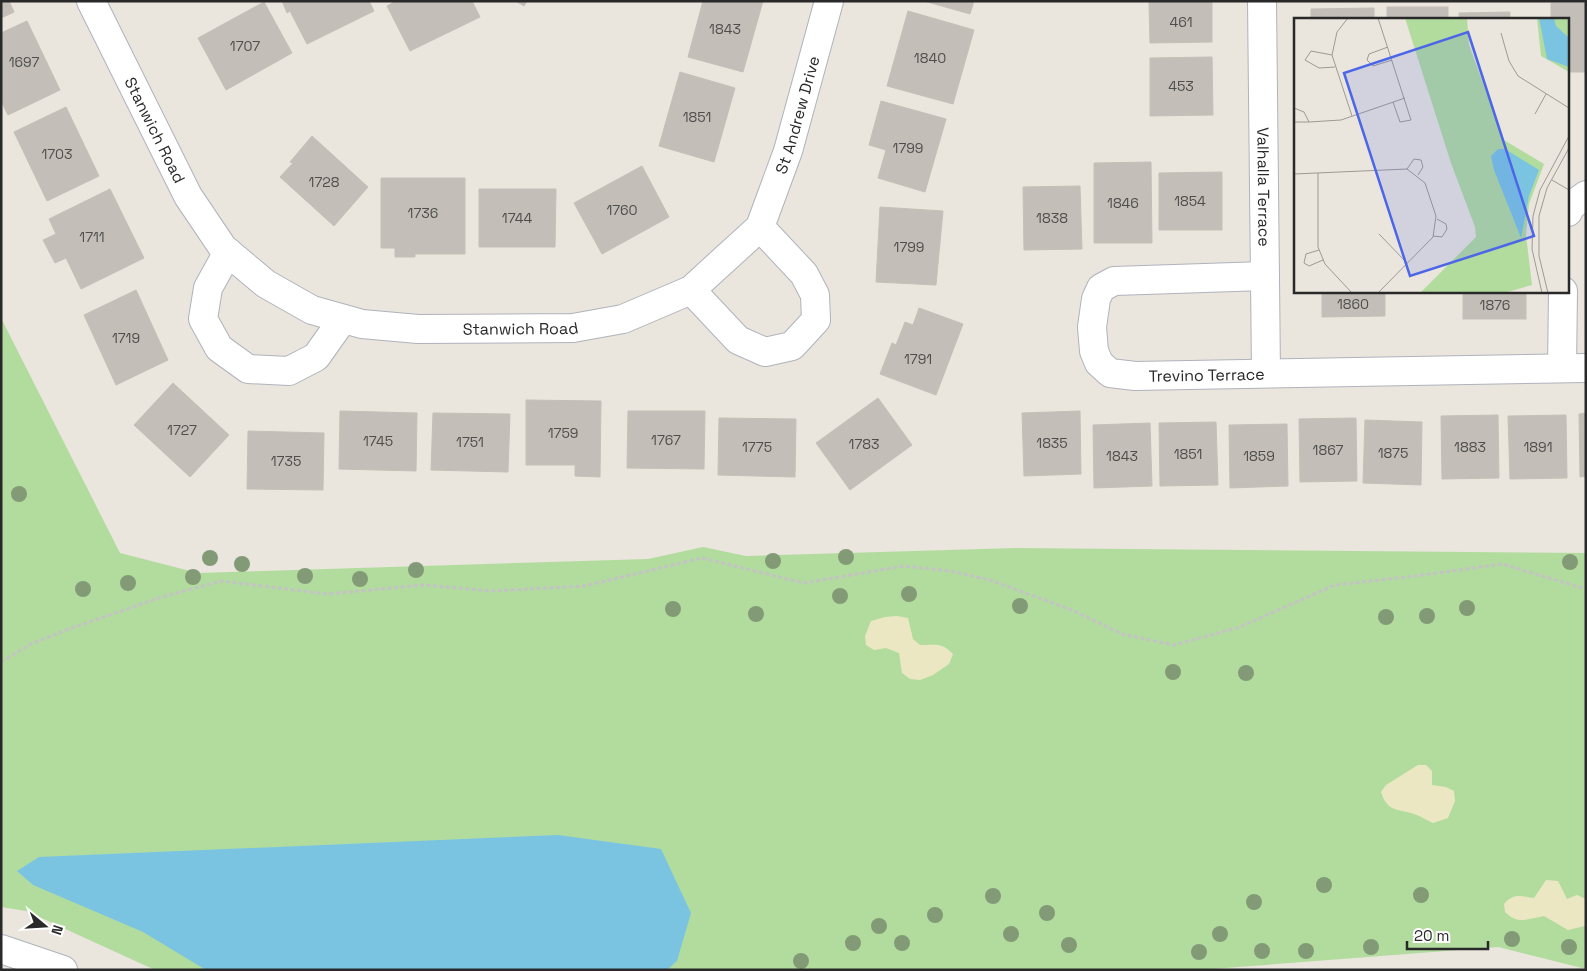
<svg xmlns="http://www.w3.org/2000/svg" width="1587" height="971" font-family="'Space Grotesk',sans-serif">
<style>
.green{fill:#b2dc9e}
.sand{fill:#ece7c3}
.water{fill:#7ac4e2}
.building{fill:#c3bfb8;stroke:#c5c0b7}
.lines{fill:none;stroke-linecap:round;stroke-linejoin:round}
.minor-casing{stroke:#b0b3bc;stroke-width:30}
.path{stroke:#c3c3c3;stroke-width:3;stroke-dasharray:4 2.5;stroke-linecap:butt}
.minor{stroke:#fff;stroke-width:28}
.tree{fill:#829b76}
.labels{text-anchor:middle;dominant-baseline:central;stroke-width:4;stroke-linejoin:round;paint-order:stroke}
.number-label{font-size:14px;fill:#504e4d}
.street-label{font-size:16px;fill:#292929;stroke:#fff}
.inset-road{fill:none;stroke:#9d9a95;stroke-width:1}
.view{fill:#4c66e8;fill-opacity:0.15;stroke:#4c66e8;stroke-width:2.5}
.inset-edge{fill:none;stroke:#292929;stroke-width:2.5}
</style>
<rect width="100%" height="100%" fill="#eae5dd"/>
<polygon class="green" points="1,318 120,553 198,573 648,559 703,547 746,556 1016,548 1586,553 1586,969 1498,947 1199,970 155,970 26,911 1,907"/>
<g class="sand">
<path d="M897 616 908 618 913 639 920 645C935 645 942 642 953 654L949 664 933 675 920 680 910 679 902 673 899 653 886 648 874 650 866 645 865 636 871 621 885 617Z"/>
<path d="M1418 765H1426L1432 771V785L1446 787 1454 791 1455 801 1448 818 1433 823C1426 820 1419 815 1411 813 1394 809 1387 810 1381 792L1386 785Z"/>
<path d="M1546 880 1558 881 1567 899 1577 895 1586 899 1585 926 1568 930 1544 916C1527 919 1518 925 1505 912L1504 904C1514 893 1520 896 1534 898Z"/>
</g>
<polygon class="water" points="558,835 661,849 691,913 677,961 667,970 206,970 143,932 33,885 17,871 39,857"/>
<g class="building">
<polygon points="1,1 9,1 14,12 1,18"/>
<polygon points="282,1 369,1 374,11 307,44 290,11 287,13"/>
<polygon points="396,1 472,1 480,17 410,51 387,6"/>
<polygon points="516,1 527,1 524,6"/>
<polygon points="703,1 763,1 743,72 688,57"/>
<polygon points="924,1 974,1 970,14"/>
<polygon points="1149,1 1212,1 1212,42 1150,43"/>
<polygon points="264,2 292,53 226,90 198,38"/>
<polygon points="1551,3 1586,3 1586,72 1568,72 1568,19 1551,19"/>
<rect x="1387" y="7" width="61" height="12"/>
<polygon points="1374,8 1374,19 1311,19 1311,9"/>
<polygon points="908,11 974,30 953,104 887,86"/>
<polygon points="1510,12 1510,19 1459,19 1459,13"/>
<polygon points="27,21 60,90 8,115 1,101 1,33"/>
<polygon points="1212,57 1213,115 1150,116 1150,58"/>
<polygon points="680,72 735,88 714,162 659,146"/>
<polygon points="881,101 946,119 925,192 878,178 886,150 869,145"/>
<polygon points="66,107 99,176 47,201 14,132"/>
<polygon points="312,136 368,187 334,226 280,177 293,163 290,162"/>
<polygon points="1151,162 1152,243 1094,243 1094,163"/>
<polygon points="642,166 669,217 602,254 574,203"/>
<polygon points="1222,172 1222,230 1159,230 1159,173"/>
<polygon points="381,178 465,178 465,254 415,254 415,257 395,257 395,248 381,248"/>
<polygon points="1080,186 1082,249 1024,250 1023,187"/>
<polygon points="110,189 144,258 81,289 66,258 55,263 43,240 56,234 49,219"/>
<polygon points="479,189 556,189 555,247 479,247"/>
<polygon points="880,207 943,211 936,285 876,282"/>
<polygon points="136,290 168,360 116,385 84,315"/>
<polygon points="1322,291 1385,291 1385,316 1322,317"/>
<rect x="1463" y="291" width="63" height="28"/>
<polygon points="919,308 963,324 936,395 880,374 892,343 896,345 905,322 913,325"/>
<polygon points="173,383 229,435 190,477 134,425"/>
<polygon points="878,398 912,445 850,490 816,443"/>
<polygon points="526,400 601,401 600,477 575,476 575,465 526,465"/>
<polygon points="340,411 417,413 416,471 339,469"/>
<polygon points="628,411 705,411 704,469 627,468"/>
<polygon points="1080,411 1081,474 1024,476 1022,413"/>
<polygon points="433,413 510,414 508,472 431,470"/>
<polygon points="1586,413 1586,476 1580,477 1579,414"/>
<polygon points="1498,415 1499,478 1442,479 1441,416"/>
<polygon points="1566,415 1567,478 1510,479 1508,416"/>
<polygon points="719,418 796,419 795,477 718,475"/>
<polygon points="1356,418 1357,481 1300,482 1299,419"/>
<polygon points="1365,420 1422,422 1421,485 1363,483"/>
<polygon points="1216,422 1218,485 1160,486 1159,423"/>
<polygon points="1150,423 1152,486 1094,488 1093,425"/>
<polygon points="1287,424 1288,486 1230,488 1229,425"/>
<polygon points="248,431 324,433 323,490 247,489"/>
</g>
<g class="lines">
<defs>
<g id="minor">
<path id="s1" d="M91 1 188 196 223 248 266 284 312 310 362 324 418 329 573 328 623 319 691 290 760 227 788 151 829 1"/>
<path id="s2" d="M1262 1 1266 373"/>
<polyline points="1568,212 1571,206 1586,195"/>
<polyline points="228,252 208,288 203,319 219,348 248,369 289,371 316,357 343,319"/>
<path id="s3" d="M1265 276 1114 281 1101 288 1096 299 1092 327 1094 351 1099 363 1110 373 1135 376 1586 368"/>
<polyline points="691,290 738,340 765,352 792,346 816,320 815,295 804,274 760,227"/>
<polyline points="1562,368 1563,291"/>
<polyline points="1,949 63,970"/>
</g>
</defs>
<use href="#minor" class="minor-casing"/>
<polyline class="path" points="1,662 31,644 66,630 162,597 221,581 327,594 423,585 492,591 584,586 702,558 804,583 904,566 950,571 990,580 1072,610 1122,634 1174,645 1240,627 1335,585 1415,576 1502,564 1586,589"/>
<use href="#minor" class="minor"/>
</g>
<g class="tree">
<circle cx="19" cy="494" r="8"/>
<circle cx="846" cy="557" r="8"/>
<circle cx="210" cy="558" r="8"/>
<circle cx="773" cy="561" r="8"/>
<circle cx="1570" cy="562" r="8"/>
<circle cx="242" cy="564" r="8"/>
<circle cx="416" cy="570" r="8"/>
<circle cx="305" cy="576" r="8"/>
<circle cx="193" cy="577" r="8"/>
<circle cx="360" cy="579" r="8"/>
<circle cx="128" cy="583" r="8"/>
<circle cx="83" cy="589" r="8"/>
<circle cx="909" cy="594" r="8"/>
<circle cx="840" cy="596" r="8"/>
<circle cx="1020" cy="606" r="8"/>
<circle cx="1467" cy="608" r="8"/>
<circle cx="673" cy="609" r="8"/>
<circle cx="756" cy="614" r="8"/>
<circle cx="1427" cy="616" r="8"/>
<circle cx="1386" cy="617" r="8"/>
<circle cx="1173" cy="672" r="8"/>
<circle cx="1246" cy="673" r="8"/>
<circle cx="1324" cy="885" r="8"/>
<circle cx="1421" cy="895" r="8"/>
<circle cx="993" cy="896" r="8"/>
<circle cx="1254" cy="902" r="8"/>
<circle cx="1047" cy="913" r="8"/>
<circle cx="935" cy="915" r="8"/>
<circle cx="879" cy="926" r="8"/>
<circle cx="1011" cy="934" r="8"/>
<circle cx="1220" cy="934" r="8"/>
<circle cx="1512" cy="939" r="8"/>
<circle cx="853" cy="943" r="8"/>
<circle cx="902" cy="943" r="8"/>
<circle cx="1069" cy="945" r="8"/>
<circle cx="1371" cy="947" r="8"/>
<circle cx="1569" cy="947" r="8"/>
<circle cx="1262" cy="951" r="8"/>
<circle cx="1306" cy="951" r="8"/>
<circle cx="1199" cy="952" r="8"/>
<circle cx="801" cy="961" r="8"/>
</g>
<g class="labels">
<g class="number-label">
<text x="1181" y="22">461</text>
<text x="725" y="29">1843</text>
<text x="245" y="46">1707</text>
<text x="930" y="58">1840</text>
<text x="24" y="62">1697</text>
<text x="1181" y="86">453</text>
<text x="697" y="117">1851</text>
<text x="908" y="148">1799</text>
<text x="57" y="154">1703</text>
<text x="324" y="182">1728</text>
<text x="1190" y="201">1854</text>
<text x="1123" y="203">1846</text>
<text x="622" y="210">1760</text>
<text x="423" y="213">1736</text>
<text x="517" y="218">1744</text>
<text x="1052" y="218">1838</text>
<text x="92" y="237">1711</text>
<text x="909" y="247">1799</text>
<text x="1353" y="304">1860</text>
<text x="1495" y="305">1876</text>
<text x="126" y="338">1719</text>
<text x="918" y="359">1791</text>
<text x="182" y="430">1727</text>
<text x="563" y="433">1759</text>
<text x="666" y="440">1767</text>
<text x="378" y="441">1745</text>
<text x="470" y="442">1751</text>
<text x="1052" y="443">1835</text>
<text x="864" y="444">1783</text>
<text x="757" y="447">1775</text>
<text x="1470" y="447">1883</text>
<text x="1538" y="447">1891</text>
<text x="1328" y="450">1867</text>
<text x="1393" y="453">1875</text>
<text x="1188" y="454">1851</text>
<text x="1122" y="456">1843</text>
<text x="1259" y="456">1859</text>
<text x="286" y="461">1735</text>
</g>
<g class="street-label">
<text stroke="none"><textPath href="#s1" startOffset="989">St Andrew Drive</textPath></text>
<text stroke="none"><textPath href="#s1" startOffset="144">Stanwich Road</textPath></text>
<text stroke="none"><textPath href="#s2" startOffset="186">Valhalla Terrace</textPath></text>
<text stroke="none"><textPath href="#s1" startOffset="600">Stanwich Road</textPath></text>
<text stroke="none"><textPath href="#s3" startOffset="355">Trevino Terrace</textPath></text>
</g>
</g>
<g transform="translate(1294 18)">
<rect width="275" height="275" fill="#eae5dd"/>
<path d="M111 0H173L175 27 210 122 250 146 235 186 232 217 238 267 210 275H126L182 219 181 209 157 145ZM243 0H275V54L247 38Z" fill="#b2dc9e"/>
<path d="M245 0H260L262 8 275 20V49L253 41ZM204 131H211L245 152 235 178 227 220 200 152 197 138Z" fill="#7ac4e2"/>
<path class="inset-road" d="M54 0 43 14 38 37 58 98M84 0 117 102 106 104 99 84M207 15 215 43 224 58 275 90M94 29 75 36 73 42 79 48 98 42M38 37 17 33 11 42 25 50 41 49M0 90 10 94 15 104H0M241 96 252 76M15 104 47 102 111 80M113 151 120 141 127 142 129 149 124 157M24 155V229L31 246 58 275M0 156 113 151 131 165 142 198 139 219 84 275M258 162 275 172M85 216 113 245M139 218 148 219 153 211 152 206 143 201M25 232 12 236 10 245 15 248 29 242M248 275 238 231 239 198 246 172 275 118M254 275 245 238V198L253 170 275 130"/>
<path class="view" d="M174 14 240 218 116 258 50 55Z"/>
<rect width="275" height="275" class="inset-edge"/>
</g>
<rect width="1587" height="971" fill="none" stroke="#292929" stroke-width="5"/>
<g transform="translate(45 926) rotate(108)" stroke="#ffffff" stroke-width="4" paint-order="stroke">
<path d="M0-4L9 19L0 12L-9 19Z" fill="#292929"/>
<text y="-8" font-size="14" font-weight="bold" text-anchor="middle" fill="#292929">N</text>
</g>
<path d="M1407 941v8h81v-8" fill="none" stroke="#292929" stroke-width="2.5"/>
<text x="1414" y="941" font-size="15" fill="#292929" stroke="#ffffff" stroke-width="4" paint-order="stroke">20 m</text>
</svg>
